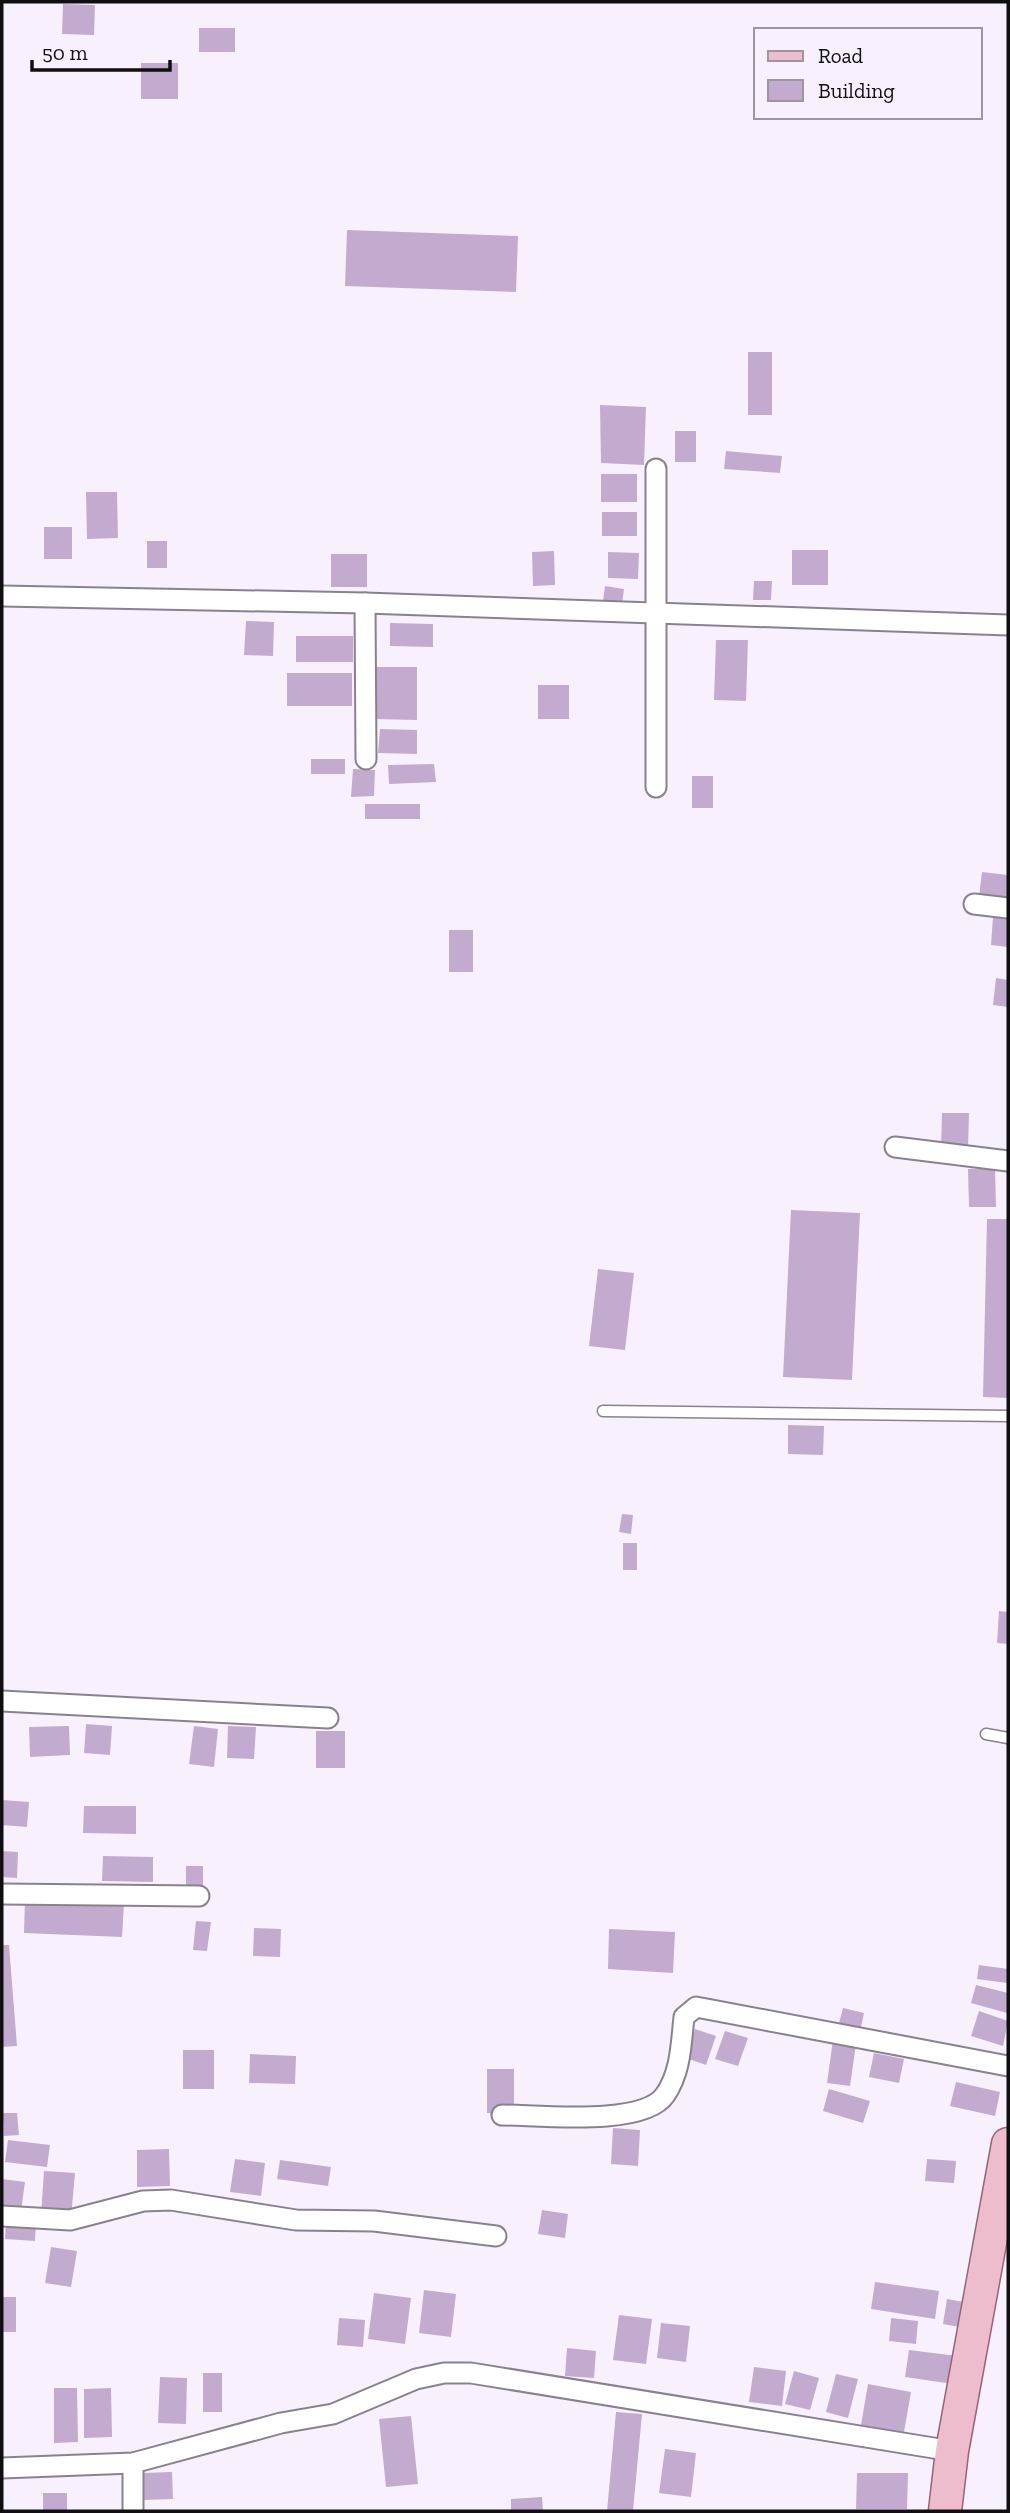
<svg xmlns="http://www.w3.org/2000/svg" width="1010" height="2513" font-family="'Zilla Slab',serif">
<style>
.building{fill:#c2abcf}
.lines{fill:none;stroke-linecap:round;stroke-linejoin:round}
.lane-casing{stroke:#89828d;stroke-width:13}
.street-casing{stroke:#89828d;stroke-width:23}
.primary-casing{stroke:#986377;stroke-width:35}
.lane{stroke:#fff;stroke-width:10}
.street{stroke:#fff;stroke-width:19}
.primary{stroke:#edbdce;stroke-width:32}
</style>
<rect width="100%" height="100%" fill="#f8f1fd"/>
<g class="building">
<polygon points="63,4 95,5 94,35 62,34"/>
<rect x="199" y="28" width="36" height="24"/>
<rect x="141" y="63" width="37" height="36"/>
<polygon points="347,230 518,236 516,292 345,286"/>
<rect x="748" y="352" width="24" height="63"/>
<polygon points="600,405 646,407 644,465 601,463"/>
<rect x="675" y="431" width="21" height="31"/>
<polygon points="726,451 782,456 780,473 724,469"/>
<rect x="601" y="474" width="36" height="28"/>
<polygon points="86,492 117,492 118,538 87,539"/>
<rect x="602" y="512" width="35" height="24"/>
<rect x="44" y="527" width="28" height="32"/>
<rect x="147" y="541" width="20" height="27"/>
<rect x="792" y="550" width="36" height="35"/>
<polygon points="554,551 555,585 533,586 532,552"/>
<polygon points="608,552 639,553 638,579 608,578"/>
<rect x="331" y="554" width="36" height="33"/>
<polygon points="754,581 772,581 771,600 753,600"/>
<polygon points="605,586 624,589 622,604 603,602"/>
<polygon points="246,621 274,622 273,656 244,655"/>
<polygon points="390,623 433,624 433,647 390,646"/>
<rect x="296" y="636" width="57" height="26"/>
<polygon points="716,640 748,640 746,701 714,700"/>
<polygon points="374,667 417,667 417,720 373,719"/>
<rect x="287" y="673" width="65" height="33"/>
<rect x="538" y="685" width="31" height="34"/>
<polygon points="380,729 417,730 417,754 378,753"/>
<rect x="311" y="759" width="34" height="15"/>
<polygon points="434,764 436,782 389,784 388,765"/>
<polygon points="353,769 375,770 374,796 351,797"/>
<rect x="692" y="776" width="21" height="32"/>
<rect x="365" y="804" width="55" height="15"/>
<polygon points="982,872 1008,875 1008,900 979,897"/>
<polygon points="993,917 1008,918 1008,947 991,945"/>
<rect x="449" y="930" width="24" height="42"/>
<polygon points="996,978 1008,980 1008,1007 993,1005"/>
<polygon points="942,1113 969,1113 968,1149 941,1148"/>
<polygon points="995,1168 996,1207 969,1207 968,1169"/>
<polygon points="791,1210 860,1213 852,1380 783,1377"/>
<polygon points="987,1219 1008,1219 1008,1398 983,1397"/>
<polygon points="598,1269 634,1273 625,1350 589,1346"/>
<polygon points="788,1425 824,1426 823,1455 788,1454"/>
<polygon points="622,1514 633,1515 631,1534 619,1532"/>
<rect x="623" y="1543" width="14" height="27"/>
<polygon points="999,1611 1008,1612 1008,1644 997,1643"/>
<polygon points="86,1724 112,1726 110,1755 84,1753"/>
<polygon points="69,1726 70,1755 30,1757 29,1727"/>
<polygon points="194,1726 218,1729 214,1767 189,1764"/>
<polygon points="228,1726 256,1727 254,1759 227,1758"/>
<rect x="316" y="1731" width="29" height="37"/>
<polygon points="2,1800 29,1802 27,1827 2,1825"/>
<polygon points="84,1806 136,1806 136,1834 83,1833"/>
<polygon points="2,1851 18,1852 17,1878 2,1877"/>
<polygon points="103,1856 153,1857 153,1882 102,1881"/>
<rect x="186" y="1866" width="17" height="20"/>
<polygon points="25,1900 124,1904 122,1937 24,1933"/>
<polygon points="196,1921 211,1922 207,1951 193,1950"/>
<polygon points="254,1928 281,1929 280,1957 253,1956"/>
<polygon points="609,1929 675,1932 673,1973 608,1969"/>
<polygon points="2,1945 9,1945 17,2046 2,2047"/>
<polygon points="979,1965 1008,1969 1007,1983 977,1979"/>
<polygon points="976,1985 1008,1993 1007,2013 971,2003"/>
<polygon points="843,2008 864,2013 859,2036 837,2031"/>
<polygon points="979,2011 1008,2021 1003,2046 971,2036"/>
<polygon points="695,2029 716,2036 706,2065 686,2058"/>
<polygon points="725,2031 748,2038 738,2066 715,2059"/>
<polygon points="833,2040 856,2044 850,2086 827,2083"/>
<rect x="183" y="2050" width="31" height="39"/>
<polygon points="874,2053 904,2059 899,2083 869,2077"/>
<polygon points="250,2054 296,2056 295,2084 249,2083"/>
<rect x="487" y="2069" width="27" height="44"/>
<polygon points="956,2082 1000,2092 995,2116 950,2106"/>
<polygon points="829,2089 870,2101 863,2123 823,2111"/>
<polygon points="3,2113 17,2113 19,2135 4,2136"/>
<polygon points="613,2128 640,2130 638,2166 611,2164"/>
<polygon points="8,2140 50,2145 47,2167 5,2162"/>
<polygon points="169,2149 170,2186 137,2187 137,2150"/>
<polygon points="235,2159 265,2163 261,2196 230,2192"/>
<polygon points="927,2159 956,2161 954,2183 925,2181"/>
<polygon points="280,2160 331,2167 328,2186 277,2179"/>
<polygon points="44,2171 75,2173 71,2218 41,2215"/>
<polygon points="2,2179 25,2182 20,2219 2,2216"/>
<polygon points="542,2210 568,2214 565,2238 538,2234"/>
<polygon points="6,2221 36,2223 35,2241 5,2239"/>
<polygon points="51,2247 77,2251 71,2287 45,2283"/>
<polygon points="875,2282 939,2291 935,2319 871,2309"/>
<polygon points="424,2290 456,2294 451,2337 419,2333"/>
<polygon points="374,2293 411,2298 405,2344 368,2339"/>
<rect x="2" y="2297" width="14" height="35"/>
<polygon points="947,2299 974,2304 970,2329 943,2324"/>
<polygon points="619,2315 652,2319 646,2364 613,2360"/>
<polygon points="339,2318 365,2320 363,2347 337,2345"/>
<polygon points="891,2318 918,2321 916,2344 889,2341"/>
<polygon points="661,2323 690,2326 686,2362 657,2358"/>
<polygon points="567,2348 596,2351 594,2378 565,2376"/>
<polygon points="909,2350 957,2356 953,2384 905,2377"/>
<polygon points="754,2367 786,2371 782,2406 749,2402"/>
<polygon points="794,2371 819,2378 810,2410 785,2404"/>
<rect x="203" y="2373" width="19" height="39"/>
<polygon points="836,2374 858,2379 848,2418 826,2412"/>
<polygon points="160,2377 187,2378 186,2424 158,2423"/>
<polygon points="868,2384 911,2392 904,2432 861,2425"/>
<polygon points="54,2388 77,2388 78,2442 54,2443"/>
<polygon points="111,2388 112,2437 84,2438 84,2389"/>
<polygon points="616,2412 642,2414 633,2511 607,2511"/>
<polygon points="411,2416 418,2484 386,2487 379,2419"/>
<polygon points="665,2449 696,2453 691,2497 659,2493"/>
<polygon points="172,2472 173,2499 144,2500 143,2473"/>
<polygon points="857,2473 908,2473 907,2509 856,2509"/>
<rect x="43" y="2493" width="24" height="18"/>
<polygon points="542,2497 543,2511 511,2511 511,2499"/>
</g>
<g class="lines">
<defs>
<g id="lane">
<polyline points="603,1411 1008,1416"/>
<polyline points="986,1734 1008,1738"/>
</g>
<g id="street">
<polyline points="656,469 656,787"/>
<polyline points="2,596 365,603 1008,625"/>
<polyline points="365,603 366,759"/>
<polyline points="974,904 1008,908"/>
<polyline points="895,1147 1008,1161"/>
<polyline points="2,1701 328,1718"/>
<polyline points="2,1894 199,1896"/>
<path d="M502 2115C538 2115 643 2127 665 2095 681 2072 681 2044 684 2017L696 2007 1008 2066"/>
<polyline points="2,2216 70,2220 143,2201 171,2200 296,2220 374,2221 496,2236"/>
<polyline points="133,2463 133,2511"/>
<polyline points="2,2468 133,2463 281,2423 333,2414 416,2379 444,2373 471,2373 952,2451"/>
</g>
<polyline id="primary" points="945,2511 952,2451 1008,2144"/>
</defs>
<use href="#lane" class="lane-casing"/>
<use href="#street" class="street-casing"/>
<use href="#primary" class="primary-casing"/>
<use href="#lane" class="lane"/>
<use href="#street" class="street"/>
<use href="#primary" class="primary"/>
</g>
<rect width="1010" height="2513" fill="none" stroke="#110e12" stroke-width="7"/>
<rect x="754" y="28" width="228" height="91" fill="#f8f1fd" stroke="#9c969f" stroke-width="2"/>
<rect x="768" y="51" width="35" height="10" fill="#edbdce" stroke="#9c969f" stroke-width="2"/>
<text x="818" y="63" font-size="21" fill="#110e12">Road</text>
<rect x="768" y="80" width="35" height="21" fill="#c2abcf" stroke="#9c969f" stroke-width="2"/>
<text x="818" y="98" font-size="21" fill="#110e12">Building</text>
<path d="M32 60v10h138v-10" fill="none" stroke="#110e12" stroke-width="3.5"/>
<text x="42" y="60" font-size="21" fill="#110e12" stroke="#f8f1fd" stroke-width="5" paint-order="stroke">50 m</text>
</svg>
